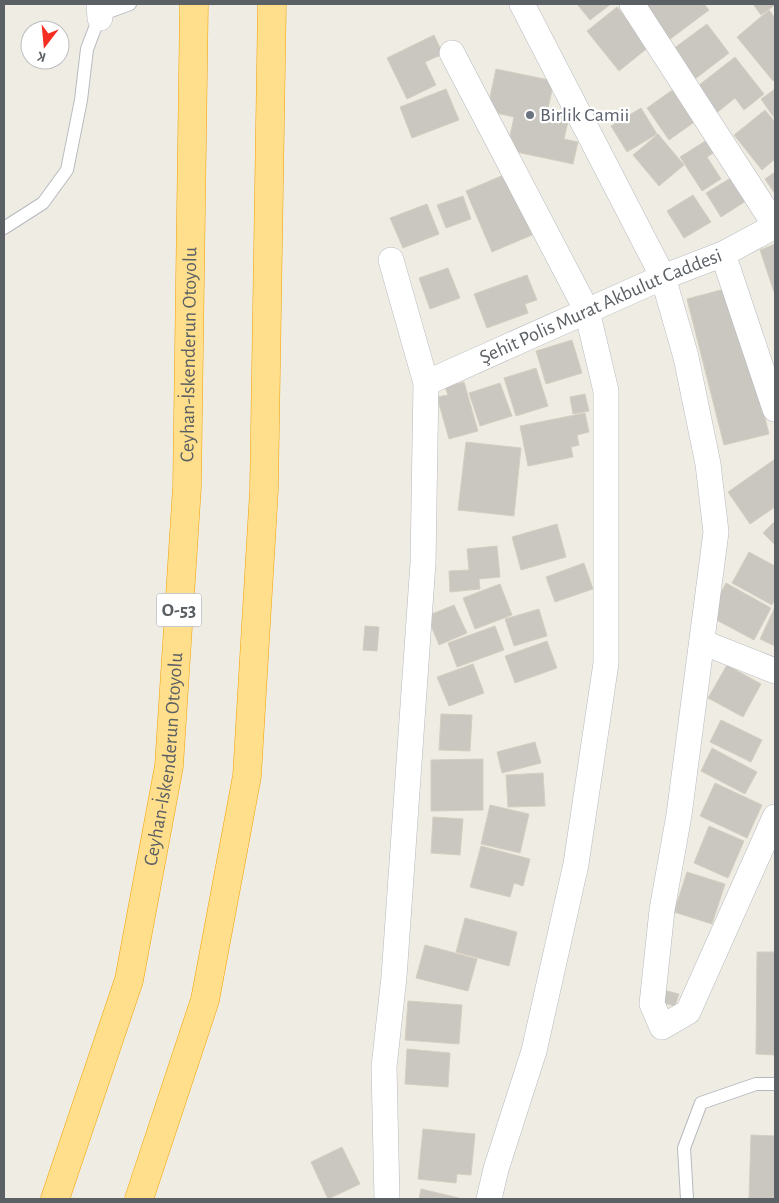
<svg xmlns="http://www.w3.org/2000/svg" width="779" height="1203" font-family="'Alegreya Sans',sans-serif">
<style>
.building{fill:#cac7c0;stroke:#d5cec1}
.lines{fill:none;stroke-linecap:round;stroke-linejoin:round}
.service-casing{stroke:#b6babf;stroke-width:14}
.minor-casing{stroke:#b6babf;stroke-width:26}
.motorway-casing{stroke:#f3a200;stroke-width:29}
.service{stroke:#fff;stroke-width:12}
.minor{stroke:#fff;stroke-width:25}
.motorway{stroke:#ffdf8b;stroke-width:28}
.worship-dot{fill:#6b7280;stroke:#fff;stroke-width:2}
.labels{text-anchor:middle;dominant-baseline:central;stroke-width:4.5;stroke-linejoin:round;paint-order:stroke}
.shield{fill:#fff;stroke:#8c9093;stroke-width:1}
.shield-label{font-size:19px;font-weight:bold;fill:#5b6065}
.worship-label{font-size:20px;fill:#5b616d;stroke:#fff;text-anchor:start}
.street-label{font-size:20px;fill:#5b6065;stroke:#fff}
</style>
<rect width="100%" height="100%" fill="#efece3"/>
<g class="building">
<polygon points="577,4 611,4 590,20"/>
<polygon points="647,4 704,4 709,10 669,40 644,6"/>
<polygon points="753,4 775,4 775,5 761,15"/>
<polygon points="617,7 650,46 619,71 587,31"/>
<polygon points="769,10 775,18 775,80 773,81 737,37"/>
<polygon points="707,24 729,53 695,79 673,49"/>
<polygon points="434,35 443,54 425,62 436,85 407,99 387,58"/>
<polygon points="735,57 764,94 744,110 735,98 714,115 694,89"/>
<polygon points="496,69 554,81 547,113 569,117 564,139 578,142 573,164 507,150 514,117 487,111"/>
<polygon points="678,86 700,118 669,140 647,108"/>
<polygon points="446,89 459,120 412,138 400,107"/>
<polygon points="775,89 775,119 761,99"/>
<polygon points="641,108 657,134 627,152 611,126"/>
<polygon points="765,110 775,122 775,159 762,170 734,135"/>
<polygon points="658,134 684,165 659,186 633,155"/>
<polygon points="710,138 718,150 707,157 721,179 702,191 680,157"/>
<polygon points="775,172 775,194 765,179"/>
<polygon points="506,174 532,235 492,252 466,191"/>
<polygon points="734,176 749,199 721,217 706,193"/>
<polygon points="693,195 711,222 684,238 667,211"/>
<polygon points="463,196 471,219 446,228 437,205"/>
<polygon points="427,204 439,234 403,248 390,218"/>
<polygon points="775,244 775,292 774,292 760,250"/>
<polygon points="448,268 460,298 430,309 419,278"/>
<polygon points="527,275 537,300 525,304 528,313 487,328 474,294"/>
<polygon points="732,287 769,434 724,445 687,299"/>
<polygon points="572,340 582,373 546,384 536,351"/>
<polygon points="536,368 548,406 516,416 504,378"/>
<polygon points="464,382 478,431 449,439 437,397 448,395 445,387"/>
<polygon points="500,383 512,416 480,426 469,393"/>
<polygon points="585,394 589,411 573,414 570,397"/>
<polygon points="585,413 589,432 577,435 579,445 571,447 573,457 528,466 520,426"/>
<polygon points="466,442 521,448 514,516 458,510"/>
<polygon points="775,459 775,507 750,524 728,492"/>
<polygon points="775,521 775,545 763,533"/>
<polygon points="557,524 566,557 521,570 512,537"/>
<polygon points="497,546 500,577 479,579 480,589 450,592 449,571 469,570 467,549"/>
<polygon points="749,552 775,566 775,599 772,605 732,583"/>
<polygon points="584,563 593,589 555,602 546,577"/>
<polygon points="726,583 771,608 754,640 709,616"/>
<polygon points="500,584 512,615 475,629 463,598"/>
<polygon points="454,605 467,633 439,645 427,616"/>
<polygon points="775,607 775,646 760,639"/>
<polygon points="539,609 547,636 514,646 505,619"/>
<polygon points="365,626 379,627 377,651 363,650"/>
<polygon points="495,626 504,650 457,667 448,643"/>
<polygon points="547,641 557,668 515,683 505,656"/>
<polygon points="473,664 484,693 449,706 437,677"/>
<polygon points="727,665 761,684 743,717 708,698"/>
<polygon points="441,714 472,715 470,751 439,750"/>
<polygon points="721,720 762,740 751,762 710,742"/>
<polygon points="535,742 541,763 502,773 497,752"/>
<polygon points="712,748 757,772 745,794 701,771"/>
<polygon points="483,759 483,810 431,811 431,760"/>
<polygon points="543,773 545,806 508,807 506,775"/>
<polygon points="715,783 762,805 747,838 700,816"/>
<polygon points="490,805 529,814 520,853 481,844"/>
<polygon points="433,817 463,819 460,855 431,853"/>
<polygon points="709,826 744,841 728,878 694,863"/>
<polygon points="481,846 530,859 523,886 514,883 510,897 470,887"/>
<polygon points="687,872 725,884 712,924 674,912"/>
<polygon points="465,918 517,932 509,966 456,952"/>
<polygon points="425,945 477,959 468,991 416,978"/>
<polygon points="757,952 775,952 775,1055 756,1054"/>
<polygon points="663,990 679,994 675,1006 659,1002"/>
<polygon points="408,1001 462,1005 459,1044 405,1040"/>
<polygon points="407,1049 450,1053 448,1087 405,1084"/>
<polygon points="423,1129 475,1134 471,1175 457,1174 456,1183 418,1179"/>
<polygon points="751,1135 775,1136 775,1199 749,1199"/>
<polygon points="342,1147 360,1184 328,1199 311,1162"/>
<polygon points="421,1189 459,1198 458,1199 419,1199"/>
</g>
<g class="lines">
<defs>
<g id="service">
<polyline points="4,228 43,203 67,170 81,100 87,49 100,15 130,4"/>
<polyline points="687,1199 684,1148 701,1103 756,1084 775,1084"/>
</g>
<g id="minor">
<polyline points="99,4 100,18"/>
<polyline points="522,4 663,277 686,357 708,464 716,532 679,815 662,910 652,1004 662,1027 688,1012 775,817"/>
<polyline points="632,4 775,225"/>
<polyline points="452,53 587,311 606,391 606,663 576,864 534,1051 496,1169 489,1199"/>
<polyline points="723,254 775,409"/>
<path id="s1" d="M426 383 663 277 723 254 775 226"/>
<polyline points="702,642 775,671"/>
<polyline points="387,1199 384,1067 394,977 423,563 426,383 391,260"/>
</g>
<g id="motorway">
<path id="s2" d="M55 1199 129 980 169 766 187 487 194 4"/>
<polyline points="139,1199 205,1000 247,776 264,490 272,4"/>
</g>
</defs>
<use href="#service" class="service-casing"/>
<use href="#minor" class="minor-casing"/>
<use href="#motorway" class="motorway-casing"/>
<use href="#service" class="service"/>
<use href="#minor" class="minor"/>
<use href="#motorway" class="motorway"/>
</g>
<circle class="worship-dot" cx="530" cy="115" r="5"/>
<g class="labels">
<rect class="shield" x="156.5" y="593.5" width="45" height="33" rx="4"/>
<g class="shield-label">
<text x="179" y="610">O-53</text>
</g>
<g class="worship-label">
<text x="540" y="115">Birlik Camii</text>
</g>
<g class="street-label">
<text stroke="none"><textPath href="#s1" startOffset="191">Şehit Polis Murat Akbulut Caddesi</textPath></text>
<text stroke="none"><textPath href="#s2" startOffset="861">Ceyhan-İskenderun Otoyolu</textPath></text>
<text stroke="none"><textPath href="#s2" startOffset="455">Ceyhan-İskenderun Otoyolu</textPath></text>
</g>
</g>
<rect width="779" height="1203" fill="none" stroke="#5b6065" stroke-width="10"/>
<g transform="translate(45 45) rotate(196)"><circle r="24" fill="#ffffff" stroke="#bdbfc1"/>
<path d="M0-4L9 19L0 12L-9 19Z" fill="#f72e22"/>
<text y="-8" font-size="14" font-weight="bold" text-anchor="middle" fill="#5b6065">K</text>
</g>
</svg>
